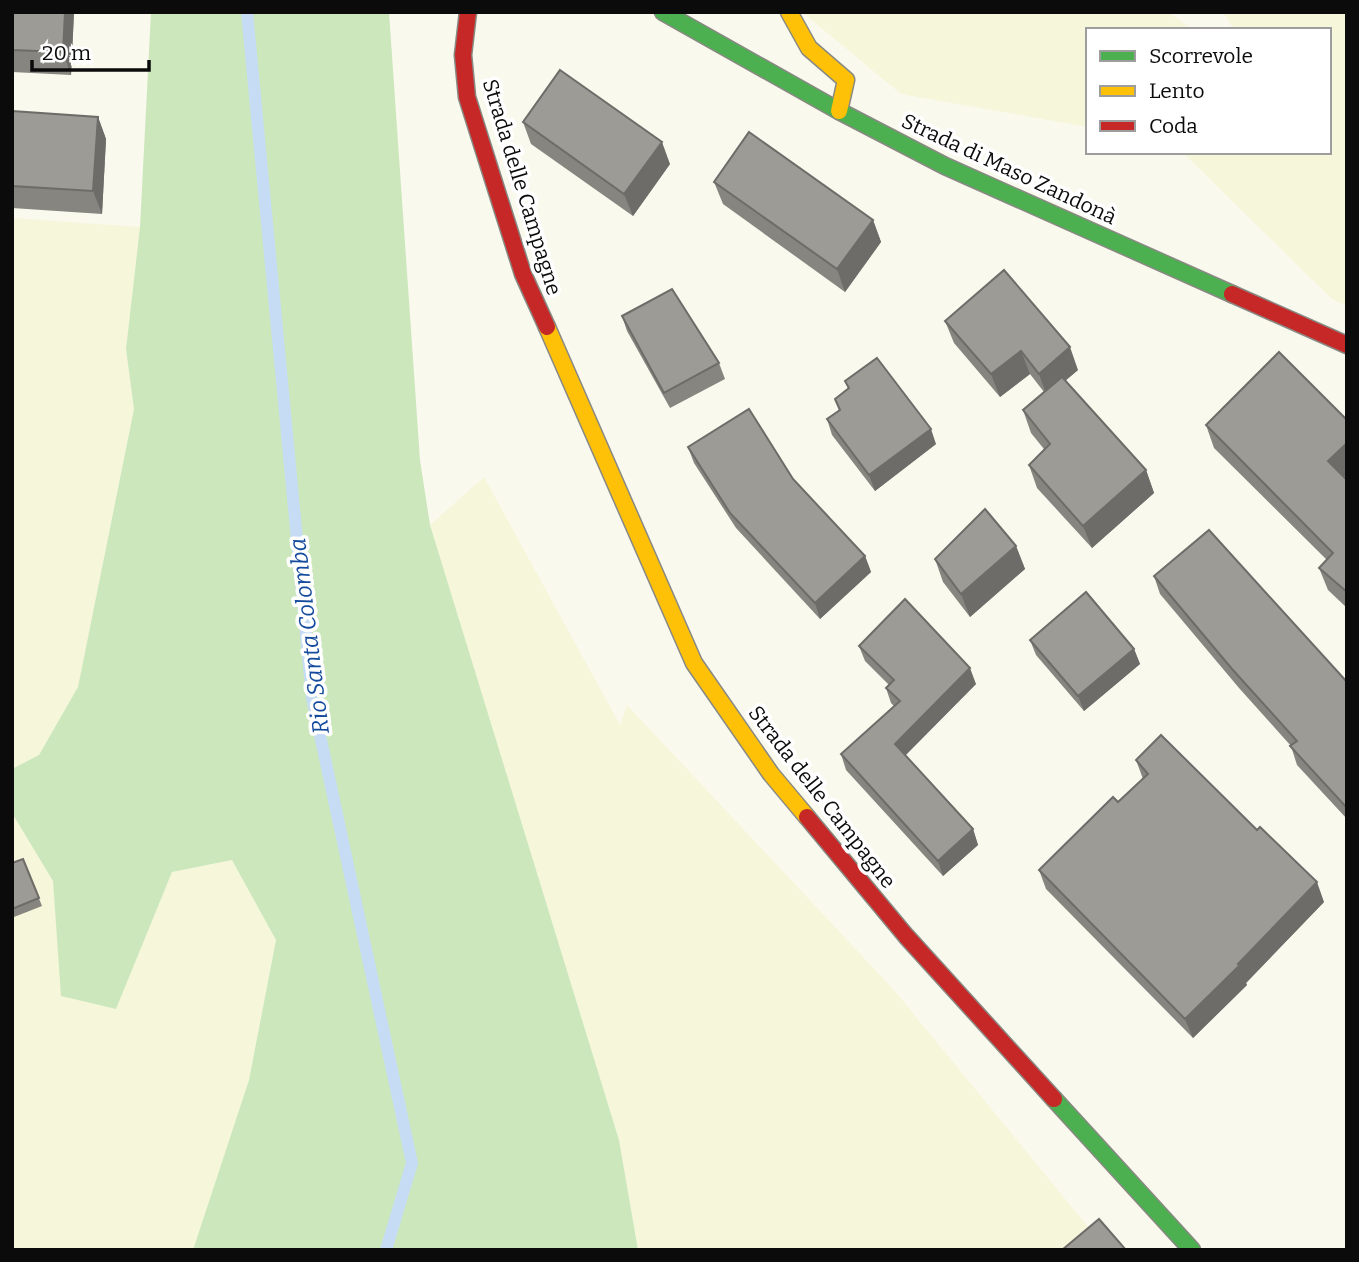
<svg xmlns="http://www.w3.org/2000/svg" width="1359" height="1262" font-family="Bitter,serif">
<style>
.farmland{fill:#f5f6da}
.forest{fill:#cce7bc}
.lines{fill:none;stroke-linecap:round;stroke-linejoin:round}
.stream{stroke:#c5dcf4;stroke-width:12}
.fast-casing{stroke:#898984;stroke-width:19}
.slow-casing{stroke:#898984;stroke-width:19}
.jam-casing{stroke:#898984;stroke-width:19}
.fast{stroke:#4caf50;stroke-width:16}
.slow{stroke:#ffc107;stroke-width:16}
.jam{stroke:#c62828;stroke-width:16}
.wall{fill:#868580}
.shaded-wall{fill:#6d6c68}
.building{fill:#9c9b95;stroke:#6d6c68;stroke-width:2}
.labels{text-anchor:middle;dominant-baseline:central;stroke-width:7;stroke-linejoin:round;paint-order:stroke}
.street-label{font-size:21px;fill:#0b0b0b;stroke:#fff}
.water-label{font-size:23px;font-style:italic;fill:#154b9d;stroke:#fff}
</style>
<rect width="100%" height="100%" fill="#faf9ee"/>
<g class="farmland">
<polygon points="802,12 1168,12 1193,30 1088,30 1088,127 901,94"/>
<polygon points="1223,12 1347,12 1347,306 1332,299 1182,152 1329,152 1329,30 1234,30"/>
<polygon points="12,218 140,227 126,349 134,409 78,687 39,755 12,769"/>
<polygon points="484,477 620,725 627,705 894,990 1089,1228 1060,1250 638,1250 619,1140 430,525"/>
<polygon points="12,813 53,881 62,996 116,1009 172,872 232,860 276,940 249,1080 193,1250 12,1250"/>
</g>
<polygon class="forest" points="151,12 389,12 420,460 430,525 619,1140 638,1250 193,1250 249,1080 276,940 232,860 172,872 116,1009 61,996 53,881 12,813 12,769 39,755 78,687 134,409 126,349 140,227"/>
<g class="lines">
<polyline class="stream" points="247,12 312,698 412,1163 386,1250"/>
<defs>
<g id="fast">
<polyline points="663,12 839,111 945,166 1232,294"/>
<polyline points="1054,1099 1192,1250"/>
</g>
<g id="slow">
<polyline points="789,12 809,48 846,80 839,111"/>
<polyline points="547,327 694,663 771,774 807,817"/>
</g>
<g id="jam">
<polyline points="468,12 463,55 467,97 523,274 547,327"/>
<polyline points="1232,294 1347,345"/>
<polyline points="807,817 906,936 1054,1099"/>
</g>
</defs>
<use href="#fast" class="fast-casing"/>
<use href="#slow" class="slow-casing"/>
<use href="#jam" class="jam-casing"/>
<use href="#fast" class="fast"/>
<use href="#slow" class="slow"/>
<use href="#jam" class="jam"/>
</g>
<g class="wall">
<polygon points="12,12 74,12 71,75 12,72"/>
<polygon points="12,111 98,117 106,139 102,214 12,208"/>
<polygon points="523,122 670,164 633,216 531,144"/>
<polygon points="714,182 873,220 881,242 845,292 723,204"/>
<polygon points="622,316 719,363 725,379 670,408 627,331"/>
<polygon points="945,321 1078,370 1065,381 1146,470 1154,493 1092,548 1037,488 1029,465 1044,449 1031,433 1023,410 1044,392 1030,374 1000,397 954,343"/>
<polygon points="845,381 936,444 875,491 832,435 827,419 839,410 835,399 848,389"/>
<polygon points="1206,425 1344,477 1347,480 1347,608 1328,590 1319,568 1327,560 1214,448"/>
<polygon points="688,447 793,479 865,556 871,572 820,619 736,528 694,463"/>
<polygon points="1016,546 1025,569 970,617 943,582 935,559"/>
<polygon points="1154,576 1347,682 1347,819 1297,765 1291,746 1239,688 1160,594"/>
<polygon points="1030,640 1134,649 1140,664 1084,711 1036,655"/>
<polygon points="859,646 976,684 905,755 973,829 978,845 943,876 846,770 841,754 894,706 891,703 886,688 889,685 865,661"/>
<polygon points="1136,760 1324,902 1246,983 1247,985 1193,1038 1046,889 1039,870 1118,802 1143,779"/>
<polygon points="23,859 42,906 14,917 12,914 12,863"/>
</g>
<g class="shaded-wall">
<polygon points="65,12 74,12 71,75 63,52"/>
<polygon points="98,117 106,139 102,214 93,191"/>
<polygon points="662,142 670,164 633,216 624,194"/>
<polygon points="873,220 881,242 845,292 837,269"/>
<polygon points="1070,347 1078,370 1047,396 1039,374"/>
<polygon points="1021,351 1030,374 1000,397 991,374"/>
<polygon points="931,429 936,444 875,491 869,475"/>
<polygon points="1347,443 1347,474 1336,484 1328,461"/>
<polygon points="1146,470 1154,493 1092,548 1083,526"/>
<polygon points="1016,546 1025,569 970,617 961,594"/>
<polygon points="865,556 871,572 820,619 815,603"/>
<polygon points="1134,649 1140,664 1084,711 1078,696"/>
<polygon points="970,668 976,684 901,760 895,744"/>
<polygon points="973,829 978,845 943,876 938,861"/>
<polygon points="1317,882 1324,902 1246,983 1247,985 1193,1038 1185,1019"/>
</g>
<g class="building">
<polygon points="12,12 65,12 63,52 12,50"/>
<polygon points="560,70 662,142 624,194 523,122"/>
<polygon points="12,111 98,117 93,191 12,186"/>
<polygon points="749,132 873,220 837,269 714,182"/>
<polygon points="1004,270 1070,347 1039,374 1021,351 991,374 945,321"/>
<polygon points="672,289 719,363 664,393 622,316"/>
<polygon points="1279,352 1347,420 1347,443 1328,461 1347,480 1347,592 1319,568 1333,553 1206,425"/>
<polygon points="877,358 931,429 869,475 827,419 840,410 835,399 849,388 845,381"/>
<polygon points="1062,377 1146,470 1083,526 1029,465 1050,444 1023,410"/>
<polygon points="749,409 793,479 865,556 815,603 730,513 688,447"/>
<polygon points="985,509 1016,546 961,594 935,559"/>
<polygon points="1209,530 1347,682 1347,808 1290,746 1297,741 1232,669 1154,576"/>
<polygon points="1086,592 1134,649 1078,696 1030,640"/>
<polygon points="905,599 970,668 895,744 973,829 938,861 841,754 900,701 886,688 894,680 859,646"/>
<polygon points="1161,735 1257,830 1260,827 1317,882 1238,964 1240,965 1185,1019 1039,870 1113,797 1118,802 1148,774 1136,760"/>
<polygon points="23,859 39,898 12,909 12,863"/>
<polygon points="1099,1219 1126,1250 1062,1250"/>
</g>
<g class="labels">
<g class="street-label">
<text transform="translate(1009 169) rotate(25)">Strada di Maso Zandonà</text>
<text transform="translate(522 187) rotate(73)">Strada delle Campagne</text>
<text transform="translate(822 797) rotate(52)">Strada delle Campagne</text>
</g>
<g class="water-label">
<text transform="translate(309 636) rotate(-97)">Rio Santa Colomba</text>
</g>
</g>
<rect width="1359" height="1262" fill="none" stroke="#0b0b0b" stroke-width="28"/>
<rect x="1086" y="28" width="245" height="126" fill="#ffffff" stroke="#9d9d9d" stroke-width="2"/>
<rect x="1100" y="51" width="35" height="10" fill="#4caf50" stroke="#9d9d9d" stroke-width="2"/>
<text x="1149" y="63" font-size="21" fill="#0b0b0b">Scorrevole</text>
<rect x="1100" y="86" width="35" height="10" fill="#ffc107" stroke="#9d9d9d" stroke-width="2"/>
<text x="1149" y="98" font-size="21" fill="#0b0b0b">Lento</text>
<rect x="1100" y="121" width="35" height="10" fill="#c62828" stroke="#9d9d9d" stroke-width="2"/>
<text x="1149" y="133" font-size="21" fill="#0b0b0b">Coda</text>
<path d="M32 60v10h117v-10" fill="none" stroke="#0b0b0b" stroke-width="3.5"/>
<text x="42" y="60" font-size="21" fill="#0b0b0b" stroke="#ffffff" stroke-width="5" paint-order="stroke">20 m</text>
</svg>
